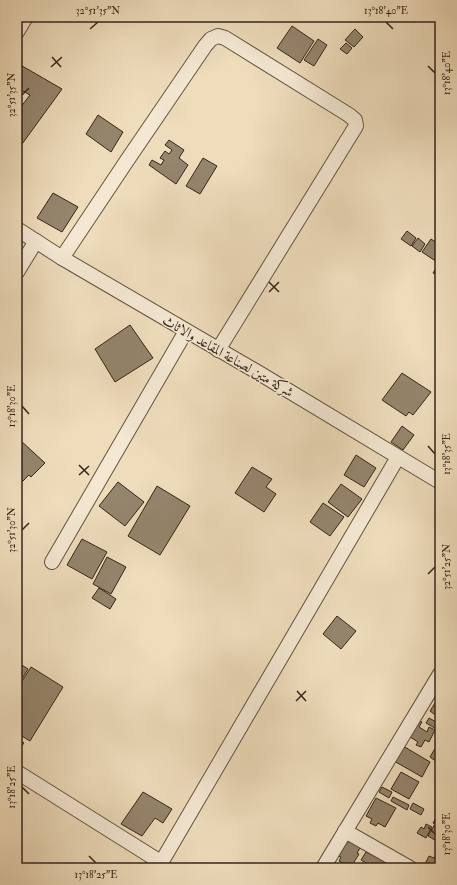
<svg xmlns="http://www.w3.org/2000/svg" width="457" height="885" font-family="'IM FELL Double Pica',Amiri,serif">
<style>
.building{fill:#95856d;stroke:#342618}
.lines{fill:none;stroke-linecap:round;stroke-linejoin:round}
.minor-casing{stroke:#625441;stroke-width:16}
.minor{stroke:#f4e8d3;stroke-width:14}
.ticks{fill:none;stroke:#342618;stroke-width:1.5}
.labels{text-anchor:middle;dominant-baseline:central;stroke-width:3;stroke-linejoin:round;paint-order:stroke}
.street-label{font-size:14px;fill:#342618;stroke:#f4e8d3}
.neatline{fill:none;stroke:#342618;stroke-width:1.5}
.ticks-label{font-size:10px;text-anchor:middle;fill:#342618}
</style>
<rect width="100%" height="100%" fill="#eedcbb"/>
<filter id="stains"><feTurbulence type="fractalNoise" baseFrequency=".005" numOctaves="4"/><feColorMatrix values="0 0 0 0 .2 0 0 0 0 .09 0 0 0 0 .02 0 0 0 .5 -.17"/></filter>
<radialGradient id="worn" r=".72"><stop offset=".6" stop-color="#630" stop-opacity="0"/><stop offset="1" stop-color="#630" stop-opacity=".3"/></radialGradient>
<g class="building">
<polygon points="292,26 314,41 300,63 277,48"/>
<polygon points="355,29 363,37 354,47 345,40"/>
<polygon points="318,39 327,45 314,66 304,60"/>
<polygon points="346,43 352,48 347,54 340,49"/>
<polygon points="17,63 62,89 17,151 17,112 30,95 17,88"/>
<polygon points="98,115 123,132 111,152 86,134"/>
<polygon points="169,140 184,150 179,158 188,165 176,184 149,165 152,160 161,165 164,160 160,158 165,151 169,154 172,150 165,145"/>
<polygon points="203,158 217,166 200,194 186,186"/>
<polygon points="53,193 78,207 62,232 37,218"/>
<polygon points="407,231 416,238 411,246 401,239"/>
<polygon points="418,238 425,244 420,252 412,246"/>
<polygon points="431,239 440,245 440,264 422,252"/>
<polygon points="438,265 440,266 440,277 433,273"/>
<polygon points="130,325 153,358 115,382 95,349"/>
<polygon points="402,373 431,392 413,415 409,412 406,416 382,400"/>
<polygon points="402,426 414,435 403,450 391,442"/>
<polygon points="20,440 45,463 31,477 29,475 21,483 17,479 18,473 17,472 17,443"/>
<polygon points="356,455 376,468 364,487 344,475"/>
<polygon points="252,467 272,479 266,487 276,494 264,512 235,493"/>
<polygon points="118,482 144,502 125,526 99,506"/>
<polygon points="341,484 362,499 348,517 328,502"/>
<polygon points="157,486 190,506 160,555 128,536"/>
<polygon points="323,503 344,517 330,536 310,522"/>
<polygon points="82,539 107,552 92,579 67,565"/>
<polygon points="107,557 126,567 111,594 93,584"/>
<polygon points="99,588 116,599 110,609 92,598"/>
<polygon points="337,616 356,631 341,649 323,634"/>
<polygon points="17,662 28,669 17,687"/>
<polygon points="31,667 63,687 30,741 17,733 17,689"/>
<polygon points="435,703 440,707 440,714 438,717 430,711"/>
<polygon points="429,718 440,724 440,731 426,723"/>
<polygon points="416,719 422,722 419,727 427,732 429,727 435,730 429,742 425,740 421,747 416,745 418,742 410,737"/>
<polygon points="17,737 24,743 17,752"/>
<polygon points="440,740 440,757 437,762 430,757"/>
<polygon points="403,746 430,762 422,777 394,761"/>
<polygon points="401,772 419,782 409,799 391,789"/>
<polygon points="382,787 392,792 389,798 379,792"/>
<polygon points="143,792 172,809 163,823 155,818 142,836 121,824"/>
<polygon points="393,797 409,805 407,810 391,801"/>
<polygon points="376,798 396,808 385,827 378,823 376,826 370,823 372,819 366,816"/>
<polygon points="413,803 424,809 421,815 410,809"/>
<polygon points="437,816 440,817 440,843 428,836 435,824 433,823"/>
<polygon points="426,824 432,827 426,838 417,833 421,827 424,829"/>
<polygon points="346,842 357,842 362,845 357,853 359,854 351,867 339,861 341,857 338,856"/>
<polygon points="366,852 385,862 382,868 367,868 369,865 361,860"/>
<polygon points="437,854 440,856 440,868 428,868 424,866 429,856 434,858"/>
</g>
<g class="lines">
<defs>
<g id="minor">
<polyline points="17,32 26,17"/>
<polyline points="17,229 62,258 259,373 440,482"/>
<polyline points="62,258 126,162 205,46 211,39 218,36 225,38 349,115 355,120 356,126 218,350"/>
<polyline points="17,272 36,241"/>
<polyline points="52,562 186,331"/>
<polyline points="17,772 162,863"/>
<polyline points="345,831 410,868"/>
<polyline points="158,868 398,457"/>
<polyline points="323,868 440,674"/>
</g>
</defs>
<use href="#minor" class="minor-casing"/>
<use href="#minor" class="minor"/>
</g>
<path class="ticks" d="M386 22 393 29M90 29 98 22M52 57 61 67M428 66 435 73M51 67 62 57M22 95 29 88M269 282 279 292M269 292 279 282M22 406 29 414M428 446 435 454M79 465 89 475M79 475 89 466M22 530 29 523M428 574 435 567M297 691 306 701M296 701 306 691M22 787 29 794M428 827 435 834M89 856 96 863"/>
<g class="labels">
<g class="street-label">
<text transform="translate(228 356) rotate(30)">شركة متين لصناعة المقاعد والاثاث</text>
</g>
</g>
<rect width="457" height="885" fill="none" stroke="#eedcbb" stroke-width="44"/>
<rect x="22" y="22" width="413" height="841" class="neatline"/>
<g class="ticks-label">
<text x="98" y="14">32°51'35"N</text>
<text x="386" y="14">13°18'40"E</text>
<text transform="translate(446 73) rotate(-90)" y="4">13°18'40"E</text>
<text transform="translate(11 95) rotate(-90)" y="4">32°51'35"N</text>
<text transform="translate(11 406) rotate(-90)" y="4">13°18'30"E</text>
<text transform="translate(446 454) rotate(-90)" y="4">13°18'35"E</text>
<text transform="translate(11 530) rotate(-90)" y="4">32°51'30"N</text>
<text transform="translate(446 567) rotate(-90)" y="4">32°51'25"N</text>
<text transform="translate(11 787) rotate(-90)" y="4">13°18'25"E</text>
<text transform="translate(446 834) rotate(-90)" y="4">13°18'30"E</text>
<text x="96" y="878">13°18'25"E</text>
</g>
<rect width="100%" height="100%" filter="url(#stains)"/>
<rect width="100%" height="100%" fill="url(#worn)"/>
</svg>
